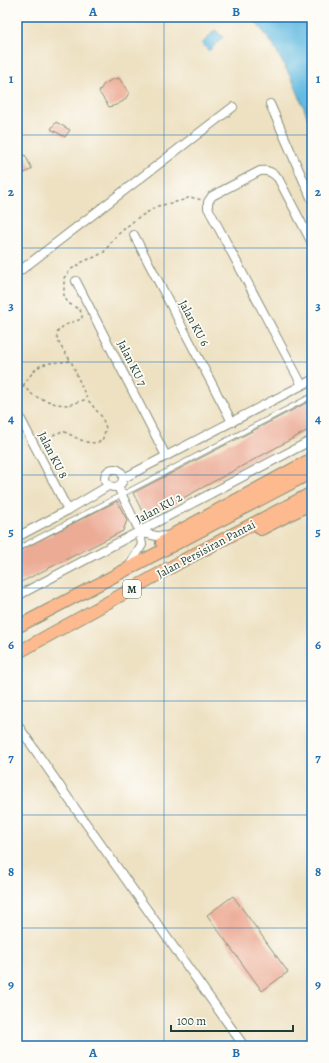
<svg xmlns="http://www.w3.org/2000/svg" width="329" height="1063" font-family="Alegreya,serif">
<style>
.water{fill:#64bbe1;stroke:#427c8a}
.building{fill:#ecab95}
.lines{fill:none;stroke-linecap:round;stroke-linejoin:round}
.lane-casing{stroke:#868f7b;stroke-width:5.5}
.street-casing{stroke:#868f7b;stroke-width:10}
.primary-casing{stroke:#868f7b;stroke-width:14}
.path{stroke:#868f7b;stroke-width:1.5;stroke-dasharray:3 3;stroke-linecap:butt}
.lane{stroke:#fff;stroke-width:4}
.street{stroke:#fff;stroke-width:8}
.primary{stroke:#fcba8e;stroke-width:12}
.grid{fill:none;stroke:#1f6fb2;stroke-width:1;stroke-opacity:0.55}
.labels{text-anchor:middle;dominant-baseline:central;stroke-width:3.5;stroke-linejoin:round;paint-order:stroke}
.shield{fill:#fdfcf7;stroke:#62766e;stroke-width:1}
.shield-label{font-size:11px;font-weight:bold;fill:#1f3d34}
.street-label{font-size:12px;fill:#1f3d34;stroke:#fdfcf7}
.neatline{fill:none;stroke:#1f6fb2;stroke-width:1.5}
.grid-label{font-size:13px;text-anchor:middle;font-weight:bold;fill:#1f6fb2}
</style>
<rect width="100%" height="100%" fill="#fdfcf7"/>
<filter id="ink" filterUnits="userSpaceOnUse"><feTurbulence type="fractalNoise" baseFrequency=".025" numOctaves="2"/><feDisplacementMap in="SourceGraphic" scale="8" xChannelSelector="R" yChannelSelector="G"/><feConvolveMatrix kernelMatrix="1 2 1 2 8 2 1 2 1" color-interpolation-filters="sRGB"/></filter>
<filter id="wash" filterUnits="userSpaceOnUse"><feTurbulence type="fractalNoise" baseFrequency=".012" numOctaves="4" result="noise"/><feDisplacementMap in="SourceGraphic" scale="16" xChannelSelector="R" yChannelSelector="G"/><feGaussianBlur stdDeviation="0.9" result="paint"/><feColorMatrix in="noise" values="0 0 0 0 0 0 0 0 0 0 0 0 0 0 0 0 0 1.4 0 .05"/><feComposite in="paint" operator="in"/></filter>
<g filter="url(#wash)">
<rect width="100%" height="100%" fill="#eee1c2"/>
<g class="water">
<polygon points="252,17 312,17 312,128 294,83 272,43"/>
<polygon points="215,30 223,37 209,51 202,44"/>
</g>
<g id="blocks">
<g class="building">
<polygon points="119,78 129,93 125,100 116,105 109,107 99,92 103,85 111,80"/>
<polygon points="56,122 70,130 65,137 51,129"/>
<polygon points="25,155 32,169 17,177 17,160"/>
<polygon points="312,400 312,428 154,514 142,511 133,493"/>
<polygon points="117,501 127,520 123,531 17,584 17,552"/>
<polygon points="233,896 288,972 262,991 207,915"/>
</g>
</g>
</g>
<g filter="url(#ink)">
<use href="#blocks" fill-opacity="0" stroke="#868f7b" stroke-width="1"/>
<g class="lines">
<defs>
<g id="lane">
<polyline points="17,549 312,396"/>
<polyline points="304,1046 312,1043"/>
</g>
<g id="street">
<polyline points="270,104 312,200"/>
<polyline points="134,235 232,422"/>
<polyline points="17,273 233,107"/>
<polyline points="76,281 166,456"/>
<path d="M302 385 208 208V202L212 196 260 171C268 170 272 172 278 178L312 243"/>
<polyline points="17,412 68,510"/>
<circle cx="114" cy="478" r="9"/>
<polyline points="124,478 312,380"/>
<polyline points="118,487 140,532 142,545 128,568"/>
<path d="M140 532C150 534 160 539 170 535"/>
<polyline points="17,537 68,510 108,486"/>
<polyline points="17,596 312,440"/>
<polyline points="17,724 75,808 244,1046"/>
</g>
<g id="primary">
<polyline points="261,529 312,503"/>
<polyline points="162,543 176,533 312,459"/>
<polyline points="17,627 312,472"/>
<polyline points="17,653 184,560 312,493"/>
</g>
</defs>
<use href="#lane" class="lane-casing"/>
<use href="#street" class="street-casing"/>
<use href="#primary" class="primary-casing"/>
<g class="path">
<polyline points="17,382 23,386 34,396 56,404 69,405 87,399"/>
<path d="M23 386C40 360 42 364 71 361 53 336 48 329 82 319V315L80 310 68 303 64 296V278L70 270 84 261 95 257 104 252 116 236 136 219 158 206 184 200 190 197 202 200"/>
<path d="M53 435 63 431C76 437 88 447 102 441L106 428 102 417 87 399 71 361"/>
</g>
<use href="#lane" class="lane"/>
<use href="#street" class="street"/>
<use href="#primary" class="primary"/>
</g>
</g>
<path class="grid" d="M164 17V1046M17 135H312M17 248H312M17 362H312M17 475H312M17 588H312M17 701H312M17 815H312M17 928H312"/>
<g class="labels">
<rect class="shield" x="123" y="580" width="18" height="18" rx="3"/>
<g class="shield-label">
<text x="132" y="589">M</text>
</g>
<g class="street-label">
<text transform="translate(194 323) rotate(62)">Jalan KU 6</text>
<text transform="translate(132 363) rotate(63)">Jalan KU 7</text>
<text transform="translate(53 455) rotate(63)">Jalan KU 8</text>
<text transform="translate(159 508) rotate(-28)">Jalan KU 2</text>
<text transform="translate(206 549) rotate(-28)">Jalan Persisiran Pantai</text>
</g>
</g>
<rect width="329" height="1063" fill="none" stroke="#fdfcf7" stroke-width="44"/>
<path d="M171 1025v6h122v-6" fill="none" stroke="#1f3d34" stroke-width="2"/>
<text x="177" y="1025" font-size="12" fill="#1f3d34" stroke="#fdfcf7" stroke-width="3" paint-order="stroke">100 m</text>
<rect x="22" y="22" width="285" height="1019" class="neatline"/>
<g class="grid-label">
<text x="93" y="16">A</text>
<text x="236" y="16">B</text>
<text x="11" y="83">1</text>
<text x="318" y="83">1</text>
<text x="11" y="196">2</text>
<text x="318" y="196">2</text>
<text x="11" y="310">3</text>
<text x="318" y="310">3</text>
<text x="11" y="423">4</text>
<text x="318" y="423">4</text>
<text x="11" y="536">5</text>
<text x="318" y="536">5</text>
<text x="11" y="649">6</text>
<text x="318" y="649">6</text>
<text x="11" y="762">7</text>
<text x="318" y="762">7</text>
<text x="11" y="876">8</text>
<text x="318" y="876">8</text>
<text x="11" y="989">9</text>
<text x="318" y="989">9</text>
<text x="93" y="1057">A</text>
<text x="236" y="1057">B</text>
</g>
</svg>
